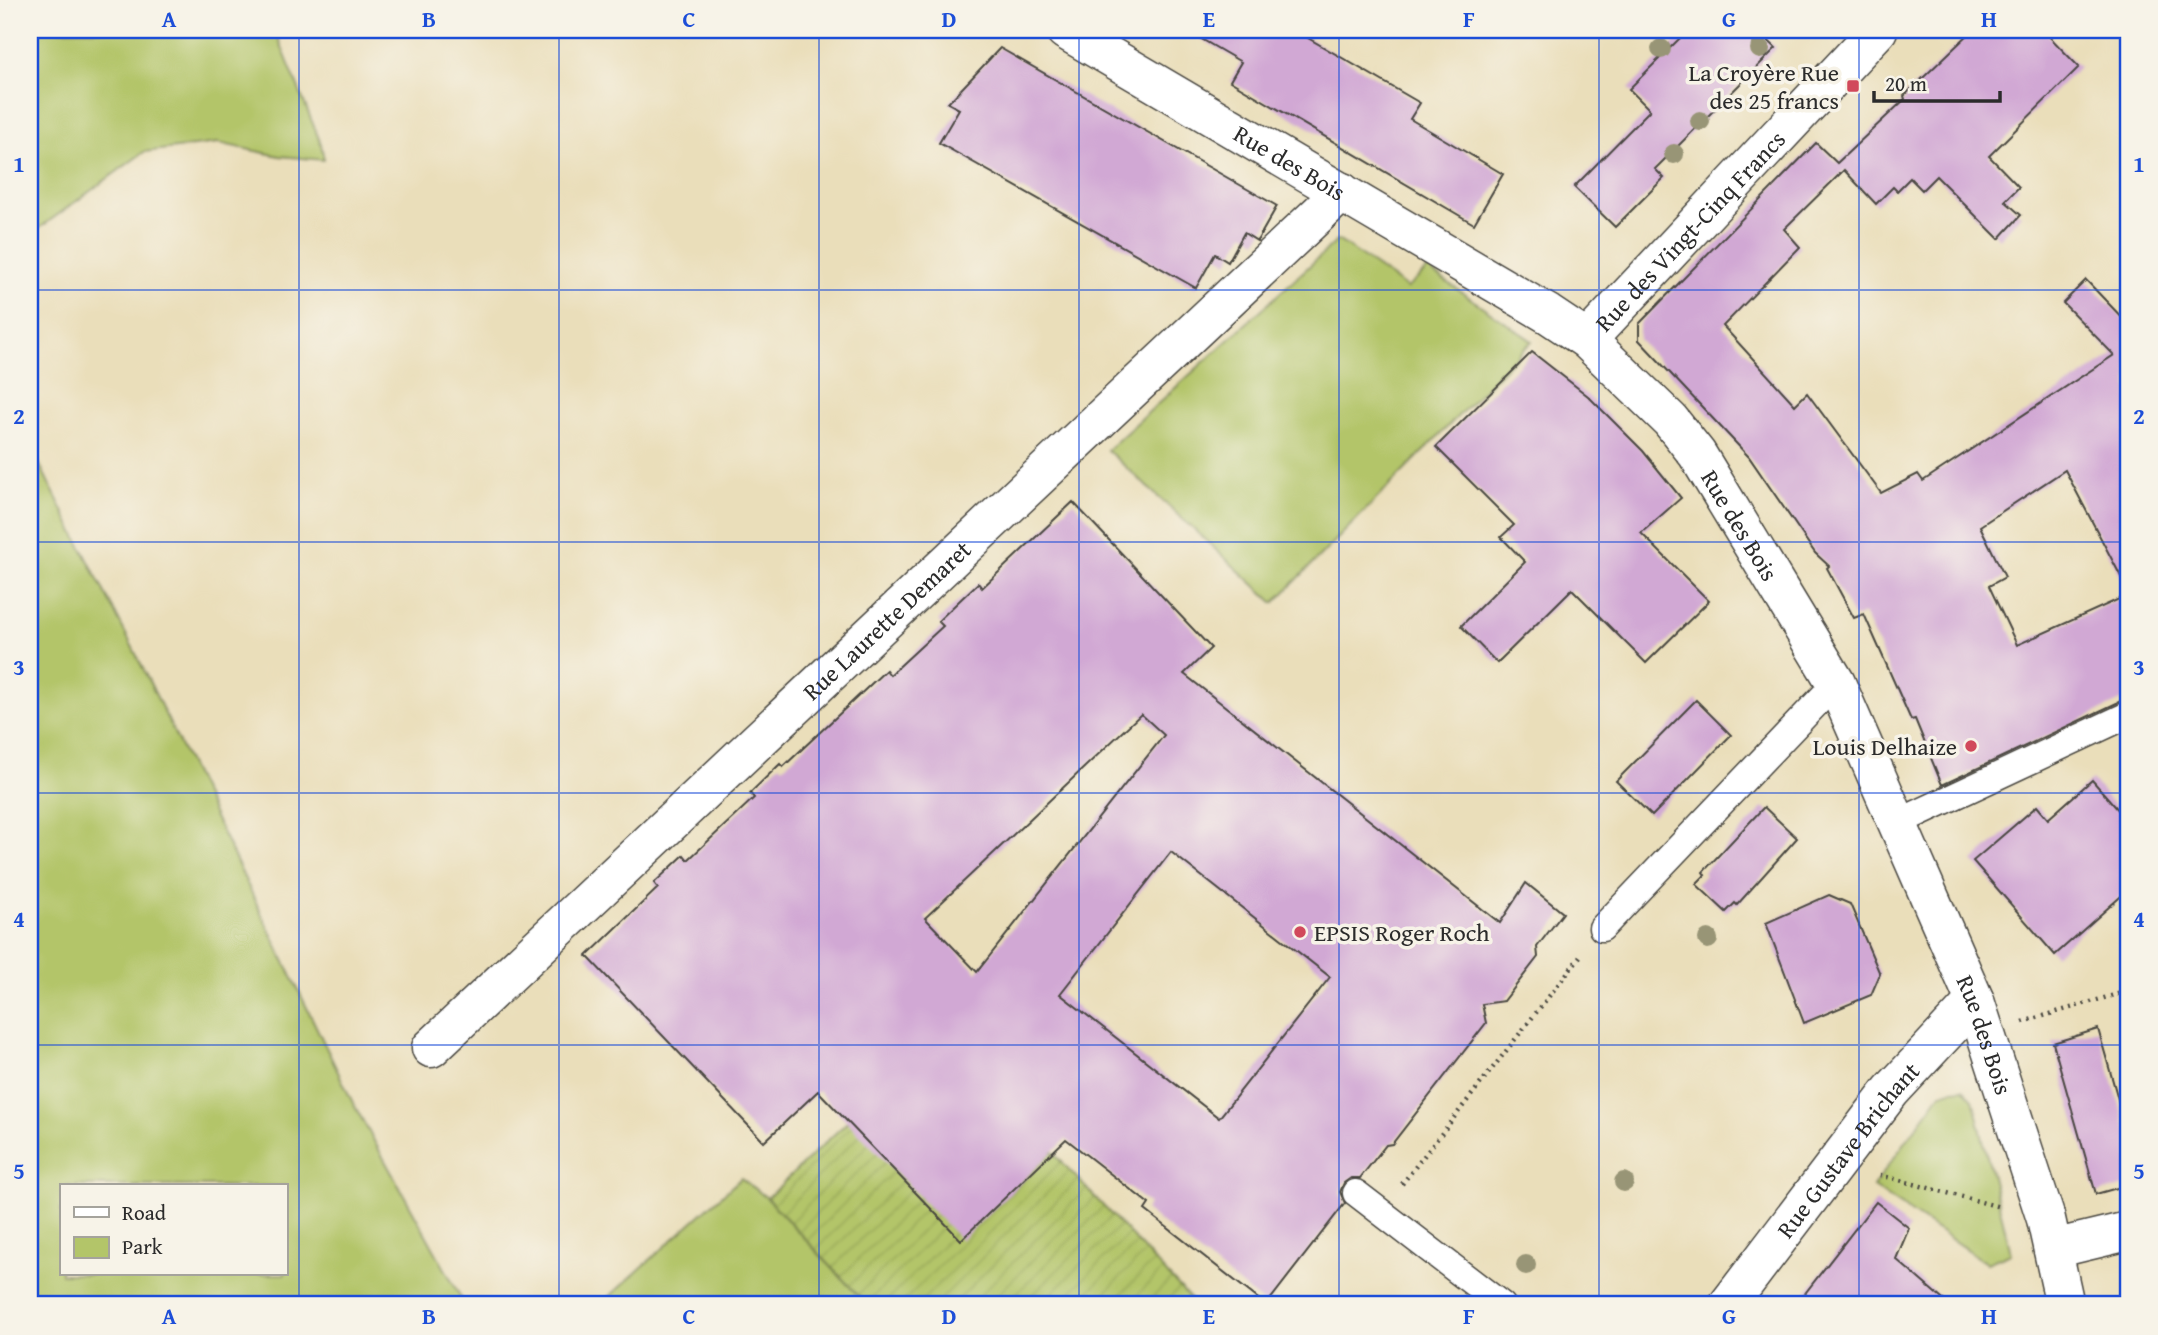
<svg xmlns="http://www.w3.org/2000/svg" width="2158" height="1335" font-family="'Gentium Book Plus',serif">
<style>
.green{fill:#b3c569;stroke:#6f784a;stroke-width:2;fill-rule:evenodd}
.garden{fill:url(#garden-furrows);stroke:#6f784a;stroke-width:2}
.building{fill:#d1a8d4;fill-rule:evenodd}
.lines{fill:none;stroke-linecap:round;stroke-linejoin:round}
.lane-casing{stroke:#484640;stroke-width:29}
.street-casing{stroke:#484640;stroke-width:41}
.path{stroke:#484640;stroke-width:4.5;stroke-dasharray:2 5;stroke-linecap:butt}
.lane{stroke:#fff;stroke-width:26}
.street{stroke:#fff;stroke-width:38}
.tree{fill:#989576}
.grid{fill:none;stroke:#1d4ed8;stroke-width:2;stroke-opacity:0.55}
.poi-dot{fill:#d1495b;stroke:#f7f3e8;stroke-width:2.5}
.labels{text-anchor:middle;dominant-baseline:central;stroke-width:7;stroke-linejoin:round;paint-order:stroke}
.poi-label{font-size:24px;fill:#2b2b2b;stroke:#f7f3e8;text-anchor:end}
.street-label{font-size:24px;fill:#2b2b2b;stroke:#f7f3e8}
.neatline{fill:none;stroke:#1d4ed8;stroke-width:2.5}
.grid-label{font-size:23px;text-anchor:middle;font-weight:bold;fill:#1d4ed8}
</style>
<defs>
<pattern id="garden-furrows" width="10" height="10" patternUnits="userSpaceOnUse" patternTransform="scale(1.75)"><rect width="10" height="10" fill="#b3c569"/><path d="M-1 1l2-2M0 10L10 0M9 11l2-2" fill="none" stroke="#9aa95b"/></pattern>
</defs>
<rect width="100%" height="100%" fill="#f7f3e8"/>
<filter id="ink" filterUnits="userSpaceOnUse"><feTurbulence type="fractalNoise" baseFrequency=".0143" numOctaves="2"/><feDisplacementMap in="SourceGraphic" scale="14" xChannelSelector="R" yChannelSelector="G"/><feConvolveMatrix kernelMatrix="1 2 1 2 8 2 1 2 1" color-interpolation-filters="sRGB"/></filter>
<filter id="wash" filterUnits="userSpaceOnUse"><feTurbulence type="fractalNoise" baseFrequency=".00686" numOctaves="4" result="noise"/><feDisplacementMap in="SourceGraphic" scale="28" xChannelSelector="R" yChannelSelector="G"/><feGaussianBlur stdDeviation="1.57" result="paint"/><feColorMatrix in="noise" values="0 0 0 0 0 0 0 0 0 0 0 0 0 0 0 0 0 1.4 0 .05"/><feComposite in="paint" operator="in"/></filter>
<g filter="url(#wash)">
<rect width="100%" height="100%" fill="#eadeba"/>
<g class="green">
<polygon points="30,30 275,30 321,144 324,160 279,156 218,143 144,152 30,235"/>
<polygon points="1338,240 1407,288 1428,269 1532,341 1274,603 1107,450"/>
<path d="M30 446 136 654 353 1103 465 1305H30ZM61 1186H285V1274H61Z"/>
<polygon points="1963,1089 1973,1099 2011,1253 1987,1263 1873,1187 1941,1093 1952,1090"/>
<polygon points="741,1178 767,1198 867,1305 600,1305"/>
</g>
<polygon class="garden" points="941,1033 1196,1305 867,1305 767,1198"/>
<g id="blocks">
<g class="building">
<polygon points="1186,30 1294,30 1420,103 1410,119 1503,174 1474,224 1230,81 1241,62"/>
<polygon points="1688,30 1757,30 1776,48 1655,169 1664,178 1615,227 1574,187 1650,110 1629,89"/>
<polygon points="1973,30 2043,30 2079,67 1989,156 2019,187 2005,201 2021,215 1999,239 1936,176 1922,190 1910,178 1897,191 1893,187 1876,204 1844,170 1784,229 1800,247 1723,326 1795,405 1807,393 1881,493 1918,474 1923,481 2114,355 2063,303 2086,280 2128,324 2128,590 2065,470 1980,526 2005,577 1989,586 2017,645 2128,595 2128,699 2121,701 1942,785 1915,719 1911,720 1864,614 1854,618 1827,568 1829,566 1815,553 1749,457 1639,340 1639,324 1816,143 1837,163 1905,99 1904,96"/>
<polygon points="1000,48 1277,206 1257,241 1244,233 1228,262 1215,254 1196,288 939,143 959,109 948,103"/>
<polygon points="1532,352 1588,396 1643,451 1681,498 1641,533 1709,601 1646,663 1572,589 1497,663 1461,626 1525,562 1501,537 1514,525 1436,447"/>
<path d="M1073 502 1211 648 1184 674 1500 923 1526 883 1563 913 1537 947 1538 957 1504 1001 1482 1004 1486 1023 1392 1144 1386 1145 1360 1178H1351L1344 1183 1340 1192 1345 1203 1266 1305 1145 1210 1149 1204 1066 1139 961 1240 818 1091 764 1142 587 956 658 888 654 883 684 855 688 860 754 798 750 793 780 764 783 767 886 670 890 675 943 626 938 621 978 583 982 588ZM1141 714 1164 735 977 972 925 918ZM1171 852 1330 977 1219 1118 1060 994Z"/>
<polygon points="1696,700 1731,735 1652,816 1616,781"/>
<polygon points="2092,780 2128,821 2128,890 2055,955 1973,861 2037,806 2048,819"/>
<polygon points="1764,807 1797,838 1737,905 1735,903 1726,912 1696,884 1705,875 1703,872"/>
<polygon points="1829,895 1850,904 1880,974 1871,995 1804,1023 1766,923"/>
<polygon points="2098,1029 2128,1134 2128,1185 2096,1194 2053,1043"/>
<polygon points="1876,1202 1909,1228 1896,1259 1949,1305 1796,1305"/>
</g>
</g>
</g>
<g filter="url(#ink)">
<use href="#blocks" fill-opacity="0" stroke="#484640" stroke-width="2"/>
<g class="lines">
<defs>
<g id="lane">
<polyline points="1897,823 2128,715"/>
<polyline points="1602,928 1836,683"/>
<polyline points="1356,1193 1502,1305"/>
</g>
<g id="street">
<path id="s1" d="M1065 30 1548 314 1587 340 1670 420 1697 454 1836 683 1975 1001 2046 1219 2065 1305"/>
<path id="s2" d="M1587 340 1878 30"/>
<path id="s3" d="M431 1048 1342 192"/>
<polyline points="2053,1249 2128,1231"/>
<path id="s4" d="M1728 1305 1891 1091 1975 1001"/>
</g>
</defs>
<use href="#lane" class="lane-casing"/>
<use href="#street" class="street-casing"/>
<g class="path">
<polyline points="2023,1022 2128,991"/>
<polyline points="1880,1175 2000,1207"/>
<polyline points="1402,1184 1582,954"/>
</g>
<use href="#lane" class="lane"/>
<use href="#street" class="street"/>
</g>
<g class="tree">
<circle cx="1661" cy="49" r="10"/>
<circle cx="1760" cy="49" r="10"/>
<circle cx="1700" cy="121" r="10"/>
<circle cx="1674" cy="154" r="10"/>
<circle cx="1708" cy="939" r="10"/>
<circle cx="1624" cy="1182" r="10"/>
<circle cx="1526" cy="1265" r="10"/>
</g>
</g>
<path class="grid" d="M299 30V1305M559 30V1305M819 30V1305M1079 30V1305M1339 30V1305M1599 30V1305M1859 30V1305M30 290H2128M30 542H2128M30 793H2128M30 1045H2128"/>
<g class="poi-dot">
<rect x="1846" y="79" width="14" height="14" rx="3.5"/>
<circle cx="1971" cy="746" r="7"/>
<circle cx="1300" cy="932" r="7"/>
</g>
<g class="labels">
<g class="poi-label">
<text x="1839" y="72">La Croyère Rue<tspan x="1839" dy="28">des 25 francs</tspan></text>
<text x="1957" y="746">Louis Delhaize</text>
<text x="1314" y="932" text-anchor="start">EPSIS Roger Roch</text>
</g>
<g class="street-label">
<text stroke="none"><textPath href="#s1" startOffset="261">Rue des Bois</textPath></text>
<text stroke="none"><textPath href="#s2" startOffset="150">Rue des Vingt-Cinq Francs</textPath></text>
<text stroke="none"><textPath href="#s1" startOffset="849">Rue des Bois</textPath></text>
<text stroke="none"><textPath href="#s3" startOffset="625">Rue Laurette Demaret</textPath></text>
<text stroke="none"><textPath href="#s1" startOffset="1416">Rue des Bois</textPath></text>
<text stroke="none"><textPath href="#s4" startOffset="196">Rue Gustave Brichant</textPath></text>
</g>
</g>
<rect width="2158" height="1335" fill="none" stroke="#f7f3e8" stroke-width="77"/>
<rect x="60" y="1184" width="228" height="91" fill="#f7f3e8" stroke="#a5a39c" stroke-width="2"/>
<rect x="74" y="1207" width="35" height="10" fill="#ffffff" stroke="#a5a39c" stroke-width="2"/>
<text x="122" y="1220" font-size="21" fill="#2b2b2b">Road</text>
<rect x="74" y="1237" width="35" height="21" fill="#b3c569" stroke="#a5a39c" stroke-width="2"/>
<text x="122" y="1254" font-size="21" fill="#2b2b2b">Park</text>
<path d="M1874 91v10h126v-10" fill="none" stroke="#2b2b2b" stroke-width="3.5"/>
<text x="1885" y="91" font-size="21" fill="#2b2b2b" stroke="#f7f3e8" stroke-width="5" paint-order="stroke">20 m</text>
<rect x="38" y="38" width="2082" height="1258" class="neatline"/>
<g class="grid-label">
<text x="169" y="27">A</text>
<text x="429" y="27">B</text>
<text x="689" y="27">C</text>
<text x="949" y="27">D</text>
<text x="1209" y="27">E</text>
<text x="1469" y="27">F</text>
<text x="1729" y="27">G</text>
<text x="1989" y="27">H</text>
<text x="19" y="172">1</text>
<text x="2139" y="172">1</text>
<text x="19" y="424">2</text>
<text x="2139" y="424">2</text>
<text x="19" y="675">3</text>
<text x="2139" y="675">3</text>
<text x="19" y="927">4</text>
<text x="2139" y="927">4</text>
<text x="19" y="1179">5</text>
<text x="2139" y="1179">5</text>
<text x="169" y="1324">A</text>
<text x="429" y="1324">B</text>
<text x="689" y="1324">C</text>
<text x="949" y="1324">D</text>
<text x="1209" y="1324">E</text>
<text x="1469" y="1324">F</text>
<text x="1729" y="1324">G</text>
<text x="1989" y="1324">H</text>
</g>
</svg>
